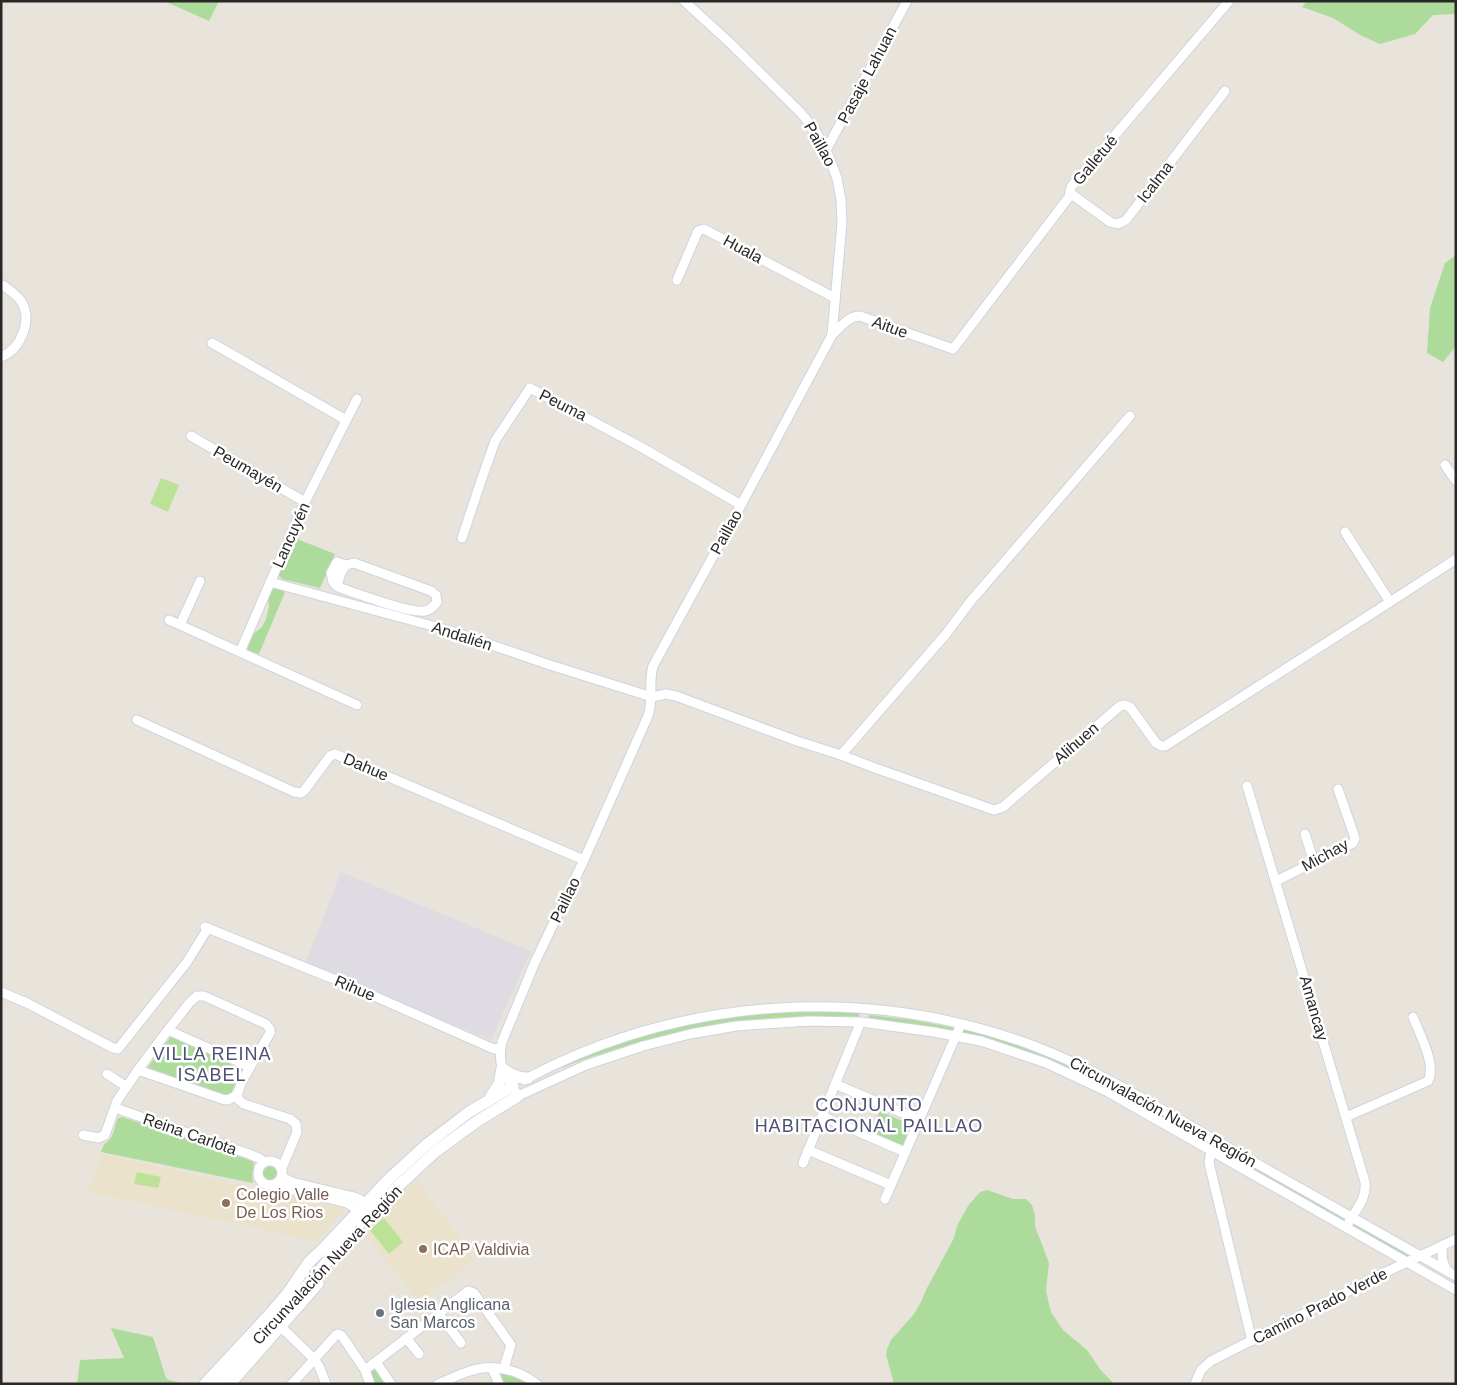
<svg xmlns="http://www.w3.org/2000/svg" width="1457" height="1385" font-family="Arial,sans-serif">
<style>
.industrial{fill:#dedbe2}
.education{fill:#eae2cb}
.green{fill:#acdb9c}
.pitch{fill:#bce298}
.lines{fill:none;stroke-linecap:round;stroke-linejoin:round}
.street-casing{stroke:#d0d2e0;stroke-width:11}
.secondary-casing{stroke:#d0d2e0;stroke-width:13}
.street{stroke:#fff;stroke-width:9}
.secondary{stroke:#fff;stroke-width:11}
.education-dot{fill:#8d6e63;stroke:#fff;stroke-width:2}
.worship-dot{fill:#6b7280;stroke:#fff;stroke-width:2}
.labels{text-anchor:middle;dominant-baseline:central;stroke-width:5;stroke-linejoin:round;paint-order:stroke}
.street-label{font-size:16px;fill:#282828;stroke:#fff}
.education-label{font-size:16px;fill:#785e54;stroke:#fff;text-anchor:start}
.worship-label{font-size:16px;fill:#5b616d;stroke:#fff;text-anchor:start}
.neighbourhood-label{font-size:18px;letter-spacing:1px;fill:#4d5174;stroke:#fff}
</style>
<rect width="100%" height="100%" fill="#e9e4db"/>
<polygon class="industrial" points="341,872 531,951 491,1040 305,963"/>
<g class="education">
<polygon points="102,1154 226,1182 345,1209 315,1242 280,1233 88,1192"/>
<polygon points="416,1180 476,1259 419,1302 363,1233"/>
</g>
<g class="green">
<polygon points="164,1 219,1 209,21"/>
<polygon points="1307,1 1456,1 1456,14 1433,15 1415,34 1380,44 1360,35 1333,18 1302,7"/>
<polygon points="1456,255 1456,346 1443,362 1427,353 1430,308 1445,263"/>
<polygon points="292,537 335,554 320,588 282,579 278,575"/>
<polygon points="273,587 285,592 259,654 248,650 247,646 252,635 262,627 266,619 269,606 268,599"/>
<path d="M814 1011 857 1012 859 1014V1017L857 1018C775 1012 694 1024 616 1049 597 1055 580 1060 562 1068L561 1066C605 1047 652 1030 699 1022 737 1015 775 1012 814 1011Z"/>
<polygon points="869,1015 913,1020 955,1028 956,1032 869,1019 868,1018"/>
<polygon points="966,1029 988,1035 1048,1055 1109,1084 1347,1219 1346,1221 1344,1222 1104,1087 963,1033 963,1030"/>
<polygon points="172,1035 244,1067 233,1088 231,1095 226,1095 149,1069 148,1067"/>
<polygon points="880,1111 911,1125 913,1129 904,1147 870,1132"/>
<path d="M122 1117 252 1161 254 1163 252 1176 253 1183 101 1152 104 1144C115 1138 113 1129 118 1118Z"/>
<circle cx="270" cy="1173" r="8"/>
<polygon points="987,1190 1013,1199 1026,1199 1032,1205 1035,1215 1035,1226 1049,1263 1046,1291 1051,1312 1063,1330 1087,1350 1100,1369 1114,1384 894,1384 886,1355 887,1349 891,1340 914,1314 921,1302 927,1288 954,1238 957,1226 968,1206 980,1192"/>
<polygon points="1354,1222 1411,1255 1411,1257 1405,1257 1355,1229 1352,1226 1352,1224"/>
<polygon points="111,1328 153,1337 166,1378 169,1380 184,1384 77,1384 80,1360 124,1358"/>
<polygon points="375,1367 388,1384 373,1384 368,1369"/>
<polygon points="496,1370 508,1372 532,1384 501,1384"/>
</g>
<g class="pitch">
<polygon points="161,478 179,485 168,512 150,504"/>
<polygon points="137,1172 161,1177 158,1188 134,1184"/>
<polygon points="384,1218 403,1242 389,1254 370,1230"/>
</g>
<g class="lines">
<defs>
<g id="street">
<path d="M684 1 729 42 801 113 815 130 826 150 837 178 841 200 842 223 832 335 741 505 653 666C648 683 654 698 648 716L584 860 535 962 502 1042C496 1067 507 1076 518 1096L586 1065 643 1046 690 1034 736 1026 808 1021 861 1022 934 1032 981 1041 1046 1063 1108 1092 1456 1290"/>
<polyline points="826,150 907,1"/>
<polyline points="1070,193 1110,222 1118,224 1126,220 1225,91"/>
<polyline points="677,280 698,231 704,229 835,298"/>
<path d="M832 335C840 328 848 316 860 316L953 349 1069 197 1071 187 1229 1"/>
<polyline points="212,343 346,420"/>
<path d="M1 357C21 349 33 320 21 301 16 294 9 290 3 285"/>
<polyline points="191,436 305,502"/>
<polyline points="1445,465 1456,481"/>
<polyline points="1345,532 1390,602"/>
<polyline points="462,538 481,481 495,441 530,388 641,447 741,505"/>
<polyline points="270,582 451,631 547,664 652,697 666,694 676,696 797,741 841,755 875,768 994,810 1003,807 1120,706 1125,705 1130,707 1156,743 1161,746 1165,746 1390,602 1456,559"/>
<path d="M338 587C338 578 340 572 346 565L354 563 431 591 436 595 437 602C434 606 431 610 425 611 410 614 356 593 338 587L333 582 331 573 337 562 346 565"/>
<polyline points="169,620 357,705"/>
<polyline points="180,625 200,581"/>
<polyline points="240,652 305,502 357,399"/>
<polyline points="137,720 294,792 301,793 304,791 330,756 335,754 584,860"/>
<polyline points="841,755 946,634 970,602 1130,416"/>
<path d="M1247 786 1365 1182C1367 1198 1357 1208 1349 1222"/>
<polyline points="1305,834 1314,862"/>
<polyline points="1276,881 1353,843 1355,838 1338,789"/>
<polyline points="205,927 356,988 494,1049 500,1048"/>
<polyline points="1,992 27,1003 113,1048 118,1049 187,962 208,928"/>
<polyline points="168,1030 250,1067"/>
<polyline points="138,1070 222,1099 228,1100 237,1095"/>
<polyline points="107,1074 127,1087"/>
<path d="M524 1080C680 996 868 984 1034 1046 1100 1071 1161 1109 1222 1144 1300 1188 1378 1232 1456 1276"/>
<polyline points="835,1084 919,1120"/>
<polyline points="237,1095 239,1100 244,1104 290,1119 296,1124 297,1132 282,1168"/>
<polyline points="115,1108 249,1154 259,1158 264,1162"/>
<polyline points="822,1116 905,1152"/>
<path d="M1346 1117 1428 1081C1437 1065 1419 1033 1413 1017"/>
<polyline points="83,1135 99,1138 105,1135 117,1101 138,1070 168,1030 190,1002 197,996 204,996 266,1024 270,1029 270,1033 242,1081 237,1095"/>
<polyline points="808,1150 891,1185"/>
<polyline points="1211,1151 1209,1163 1252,1341"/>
<circle cx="270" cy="1173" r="12"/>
<polyline points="803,1163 859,1026"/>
<polyline points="282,1177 292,1182 354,1197 361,1200 369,1208"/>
<polyline points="273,1185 347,1203 359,1210 362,1214"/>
<polyline points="885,1199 961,1024"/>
<path d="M1443 1245C1441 1255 1442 1265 1449 1272"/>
<polyline points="439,1314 461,1343"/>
<polyline points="278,1324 314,1359 319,1366 326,1384"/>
<polyline points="406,1338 419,1354"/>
<polyline points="376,1362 391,1384"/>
<polyline points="492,1368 499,1384"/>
<polyline points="365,1370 468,1291 474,1293 511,1345 504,1368"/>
<polyline points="231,1384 319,1284"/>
<polyline points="292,1384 336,1335 338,1334 342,1336 365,1370 370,1384"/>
<path d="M438 1384C449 1380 459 1374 470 1371 493 1363 518 1370 537 1384"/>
<polyline points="1195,1384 1201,1370 1211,1361 1386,1272 1456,1239"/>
</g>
<g id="secondary">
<path d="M491 1096 499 1084 502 1068C510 1074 518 1079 528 1078"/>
<polyline points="205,1384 269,1315 287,1294 309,1262 322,1250 388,1180 426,1145 469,1112 513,1086"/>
<polyline points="218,1384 318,1273 335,1251 365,1218 396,1188 435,1152 476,1122 518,1096"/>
</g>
</defs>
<use href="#street" class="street-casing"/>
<use href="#secondary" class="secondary-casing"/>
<use href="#street" class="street"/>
<use href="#secondary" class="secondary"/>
</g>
<g class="education-dot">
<circle cx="226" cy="1203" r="5"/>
<circle cx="423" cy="1249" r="5"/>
</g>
<circle class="worship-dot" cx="380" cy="1313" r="5"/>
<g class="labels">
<g class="street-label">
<text transform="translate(867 75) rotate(-62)">Pasaje Lahuan</text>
<text transform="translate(820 144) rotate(61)">Paillao</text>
<text transform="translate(1095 160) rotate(-50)">Galletué</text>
<text transform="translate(1155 182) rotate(-52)">Icalma</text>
<text transform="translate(743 249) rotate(28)">Huala</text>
<text transform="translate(890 327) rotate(20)">Aitue</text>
<text transform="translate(563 405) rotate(27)">Peuma</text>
<text transform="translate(248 469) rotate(30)">Peumayén</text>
<text transform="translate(726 532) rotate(-61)">Paillao</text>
<text transform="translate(291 535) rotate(-66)">Lancuyén</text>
<text transform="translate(462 636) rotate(18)">Andalién</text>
<text transform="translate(1076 743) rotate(-41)">Alihuen</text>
<text transform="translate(366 767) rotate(23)">Dahue</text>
<text transform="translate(1325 855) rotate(-29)">Michay</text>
<text transform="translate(565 900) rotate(-64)">Paillao</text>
<text transform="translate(355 988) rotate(23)">Rihue</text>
<text transform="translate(1314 1008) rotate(74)">Amancay</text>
<text transform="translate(1163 1112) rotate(29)">Circunvalación Nueva Región</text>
<text transform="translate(190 1134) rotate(19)">Reina Carlota</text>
<text transform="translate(327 1265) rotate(-47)">Circunvalación Nueva Región</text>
<text transform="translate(1320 1306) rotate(-27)">Camino Prado Verde</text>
</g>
<g class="education-label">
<text x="236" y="1194">Colegio Valle<tspan x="236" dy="18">De Los Rios</tspan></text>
<text x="433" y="1249">ICAP Valdivia</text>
</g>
<g class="worship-label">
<text x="390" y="1304">Iglesia Anglicana<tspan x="390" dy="18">San Marcos</tspan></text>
</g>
<g class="neighbourhood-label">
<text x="212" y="1054">VILLA REINA<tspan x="212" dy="21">ISABEL</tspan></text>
<text x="869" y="1105">CONJUNTO<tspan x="869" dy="21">HABITACIONAL PAILLAO</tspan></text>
</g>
</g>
<rect width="1457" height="1385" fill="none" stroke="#282828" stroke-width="5"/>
</svg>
